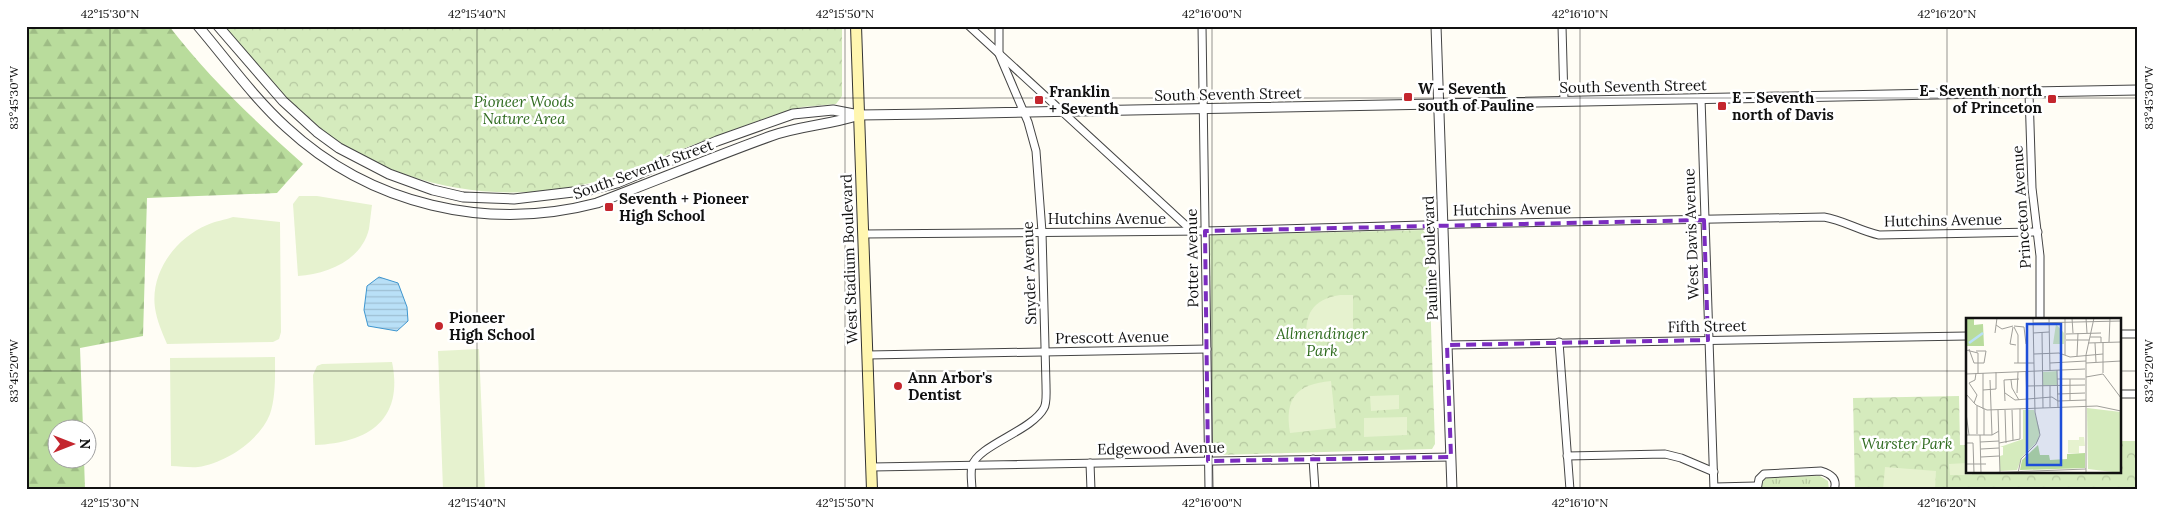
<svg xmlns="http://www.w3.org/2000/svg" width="2163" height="516" font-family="Lora,serif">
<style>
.grass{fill:url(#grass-tufts)}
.forest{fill:url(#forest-firs)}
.park{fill:url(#park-crowns)}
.pitch{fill:#e6f2cf}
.water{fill:url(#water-rules);stroke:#3f96cf}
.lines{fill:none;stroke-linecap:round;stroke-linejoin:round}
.minor-casing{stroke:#444;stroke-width:9}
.tertiary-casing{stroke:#444;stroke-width:11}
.secondary-casing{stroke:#333;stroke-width:12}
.minor{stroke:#fff;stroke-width:7}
.tertiary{stroke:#fff;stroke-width:9}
.secondary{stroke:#fff6b0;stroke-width:10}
.marked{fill:none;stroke:#7b2cbf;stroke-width:4;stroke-dasharray:10 6;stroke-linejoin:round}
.ticks{fill:none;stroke:#111;stroke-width:1;stroke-opacity:0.45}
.poi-dot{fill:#c4262e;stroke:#fff;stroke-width:2}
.labels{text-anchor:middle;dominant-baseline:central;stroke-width:5;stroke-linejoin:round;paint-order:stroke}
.street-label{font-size:15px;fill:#111;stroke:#fff}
.poi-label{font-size:15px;font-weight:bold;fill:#111;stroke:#fff;text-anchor:start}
.park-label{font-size:15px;font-style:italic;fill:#2f6b1f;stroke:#fff}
.inset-river{fill:none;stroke:#b9e0f7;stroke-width:2.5}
.inset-road{fill:none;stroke:#a09f9a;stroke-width:1}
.view{fill:#1d4ed8;fill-opacity:0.15;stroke:#1d4ed8;stroke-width:2.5}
.inset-edge{fill:none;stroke:#111;stroke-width:2.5}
.neatline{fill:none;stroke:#111;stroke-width:2}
.ticks-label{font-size:12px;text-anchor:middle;fill:#111}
</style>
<defs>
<pattern id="grass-tufts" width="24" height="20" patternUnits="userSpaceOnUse" patternTransform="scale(1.25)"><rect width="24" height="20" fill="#d5ebbd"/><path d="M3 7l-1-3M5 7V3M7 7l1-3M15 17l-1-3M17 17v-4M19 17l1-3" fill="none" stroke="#b6c8a1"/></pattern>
<pattern id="forest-firs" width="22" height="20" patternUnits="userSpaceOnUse" patternTransform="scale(1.25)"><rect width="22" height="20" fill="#b9dc9c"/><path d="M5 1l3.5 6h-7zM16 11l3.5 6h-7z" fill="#9ebc85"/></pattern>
<pattern id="park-crowns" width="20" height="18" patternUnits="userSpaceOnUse" patternTransform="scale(1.25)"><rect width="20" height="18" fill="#d5ebbd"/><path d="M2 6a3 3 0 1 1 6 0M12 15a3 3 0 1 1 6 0" fill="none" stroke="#b6c8a1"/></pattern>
<pattern id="water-rules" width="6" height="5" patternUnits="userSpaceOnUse" patternTransform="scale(1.25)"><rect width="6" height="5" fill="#b9e0f7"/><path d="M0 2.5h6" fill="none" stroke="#9ebfd3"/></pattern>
</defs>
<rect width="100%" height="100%" fill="#fffdf5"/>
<path class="grass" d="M1820 476 1828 481 1829 490H1762C1761 484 1763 480 1768 477Z"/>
<path class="forest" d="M26 26H169C209 78 255 121 303 164L277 193 147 198 143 336 80 348 83 428H58V458L84 459 85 490H26Z"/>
<g class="park">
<path d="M225 26H842V96L836 104 802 107 775 115C734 129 694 145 654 160 632 169 610 179 586 184 491 206 388 185 312 122 279 94 253 59 225 26Z"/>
<polygon points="1423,230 1428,237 1435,444 1432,449 1217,455 1213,450 1210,237 1212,235"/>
<polygon points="1959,396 1960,445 1967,445 1967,472 2119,472 2119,441 2137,441 2137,490 1855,490 1853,398"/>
</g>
<g class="pitch">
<path d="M299 196H317L372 205C371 213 370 221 369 229 361 261 327 274 298 276L293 204Z"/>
<path d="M233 217 280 222 281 332 279 339 273 342 167 344C162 332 157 321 155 308 150 272 176 238 207 225 215 221 225 220 233 217Z"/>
<path d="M1340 295H1353V342H1306C1305 314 1311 300 1340 295Z"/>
<polygon points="479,349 485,490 443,490 438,351"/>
<path d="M275 357C275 375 276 396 270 414 260 440 226 463 198 467 190 468 180 466 171 466L170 358Z"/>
<path d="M392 362C404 420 368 443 315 445L313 375 317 366 322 364Z"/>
<path d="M1331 381 1336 428 1290 433C1284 398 1297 384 1331 381Z"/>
<polygon points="1399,395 1399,409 1371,411 1370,396"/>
<polygon points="1407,417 1407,435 1364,437 1364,418"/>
<polygon points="1967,463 1967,472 1972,472 1972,475 1950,475 1949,464"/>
<polygon points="1885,467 1936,471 1935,490 1883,490"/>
</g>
<polygon class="water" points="379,277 398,283 407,307 408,321 397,331 368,326 364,310 367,286"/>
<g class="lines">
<defs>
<g id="minor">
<polyline points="969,26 1192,231"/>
<polyline points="1202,26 1209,490"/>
<polyline points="1562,26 1564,101"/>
<polyline points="2029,93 2032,188 2040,256 2040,320"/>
<polyline points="1701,98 1714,490"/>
<path d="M863 234 1205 231 1460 224 1824 217C1843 220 1860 231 1879 235L2038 232"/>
<polyline points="2119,334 2137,334"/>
<polyline points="1559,342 1570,490"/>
<polyline points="1447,345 1967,336"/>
<polyline points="868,355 1207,349"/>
<polyline points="2119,394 2137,394"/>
<polyline points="1567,456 1665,454 1681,458 1714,472"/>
<polyline points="1313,459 1315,490"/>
<polyline points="1090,463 1091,490"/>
<polyline points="872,467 1451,457"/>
<polyline points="1715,487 1756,486"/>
<path d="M972 490C972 483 970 473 972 466 978 445 1032 431 1044 408 1047 403 1046 392 1046 385L1042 232 1036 151 1028 122 999 54V26"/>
<path d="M1757 490 1759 479 1764 474 1821 471C1831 474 1838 479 1834 490"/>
</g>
<g id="tertiary">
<path d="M198 26C227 60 253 97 286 127 370 205 487 232 597 203 655 181 713 157 771 136 799 126 828 125 856 116"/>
<polyline points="218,26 283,101 317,132 339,148 389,174 433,190 463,197 514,199 590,190 617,183 717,141 793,114 833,110 859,115 932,114 2137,90"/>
<polyline points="1436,26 1452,490"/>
</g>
<polyline id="secondary" points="856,26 872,490"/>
</defs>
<use href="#minor" class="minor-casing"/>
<use href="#tertiary" class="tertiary-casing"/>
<use href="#secondary" class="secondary-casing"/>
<use href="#minor" class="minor"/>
<use href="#tertiary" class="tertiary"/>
<use href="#secondary" class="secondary"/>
</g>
<path class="marked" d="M1704 220 1708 340 1447 345 1451 457 1208 461 1205 231Z"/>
<path class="ticks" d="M110 26V490M477 26V490M845 26V490M1212 26V490M1580 26V490M1947 26V490M26 98H2137M26 371H1967M2119 371H2137"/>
<g class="poi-dot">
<rect x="1403" y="92" width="10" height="10" rx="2.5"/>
<rect x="2047" y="94" width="10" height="10" rx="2.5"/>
<rect x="1034" y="95" width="10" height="10" rx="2.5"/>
<rect x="1717" y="101" width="10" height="10" rx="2.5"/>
<rect x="604" y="202" width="10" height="10" rx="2.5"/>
<circle cx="439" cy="326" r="5"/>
<circle cx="898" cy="386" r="5"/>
</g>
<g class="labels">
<g class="street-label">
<text transform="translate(1633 86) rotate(-1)">South Seventh Street</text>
<text transform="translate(1228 94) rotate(-1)">South Seventh Street</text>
<text transform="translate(643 169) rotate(-20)">South Seventh Street</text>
<text transform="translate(2021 207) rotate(-94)">Princeton Avenue</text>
<text transform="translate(1512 209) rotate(-1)">Hutchins Avenue</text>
<text x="1107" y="218">Hutchins Avenue</text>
<text transform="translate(1943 220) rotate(-1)">Hutchins Avenue</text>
<text transform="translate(1691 234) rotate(-92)">West Davis Avenue</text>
<text transform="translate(1192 258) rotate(-91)">Potter Avenue</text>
<text transform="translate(1430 258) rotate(-92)">Pauline Boulevard</text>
<text transform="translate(849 259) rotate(-92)">West Stadium Boulevard</text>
<text transform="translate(1029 273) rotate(-92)">Snyder Avenue</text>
<text transform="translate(1707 326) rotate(-1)">Fifth Street</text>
<text transform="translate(1112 337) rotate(-1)">Prescott Avenue</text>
<text transform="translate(1161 448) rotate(-1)">Edgewood Avenue</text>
</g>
<g class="poi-label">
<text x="1418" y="88">W - Seventh<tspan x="1418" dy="17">south of Pauline</tspan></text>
<text x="2042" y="90" text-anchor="end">E- Seventh north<tspan x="2042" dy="17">of Princeton</tspan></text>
<text x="1049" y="91">Franklin<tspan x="1049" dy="17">+ Seventh</tspan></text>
<text x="1732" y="97">E - Seventh<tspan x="1732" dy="17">north of Davis</tspan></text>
<text x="619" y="198">Seventh + Pioneer<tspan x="619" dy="17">High School</tspan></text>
<text x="449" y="317">Pioneer<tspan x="449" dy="17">High School</tspan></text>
<text x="908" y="377">Ann Arbor's<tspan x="908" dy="17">Dentist</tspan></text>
</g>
<g class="park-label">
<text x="524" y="101">Pioneer Woods<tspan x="524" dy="17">Nature Area</tspan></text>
<text x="1322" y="333">Allmendinger<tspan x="1322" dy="17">Park</tspan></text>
<text x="1907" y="443">Wurster Park</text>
</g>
</g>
<g transform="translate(1966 318)">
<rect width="155" height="155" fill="#fffdf5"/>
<path d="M121 90 155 94V155L122 151Z" fill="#d5ebbd"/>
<path d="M0 0H8V7L17 6 18 28H0ZM72 127 74 137H83L84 142 101 141V136L119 135V150L54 152 56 142Z" fill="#b9dc9c"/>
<path d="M90 6 98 15V26H87ZM91 53V67L77 68V54ZM57 92H68L74 113 72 123 56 139 51 152 34 153V138L37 137V129H34L57 121Z" fill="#d5ebbd"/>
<path d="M113 119H118L119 128H113V135H102V122H113Z" fill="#e6f2cf"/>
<path class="inset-river" d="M3 25 17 15"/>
<path class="inset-road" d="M83 0 84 53M99 0V37M106 0 107 15M120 0 121 15M67 5 155 3M30 7 36 11 47 8M48 8 58 9 60 26M47 9 44 26 50 27M48 9 52 17V45M76 14 77 90M29 15 31 0M67 15 83 14M100 16 135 15M124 19H135V24M100 22H123M137 24V55M143 24 144 0M122 25 155 24M129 25 130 44M3 31 8 45H18L20 33H10M0 32 12 35V55M68 36 93 35 104 39 137 36M111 38 112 15M48 45H68M84 45 120 43M120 45 155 43M91 52 92 90M60 53 61 86M17 55V91M0 56 119 51M137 56 155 80M120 59 137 56M91 61H119M104 61V83M24 62 26 117M45 62 46 70 53 82M61 68 119 67M84 68V89M17 72 30 71V54M39 75 49 82 86 79 92 83 120 82M51 75 52 54M0 76 10 87 21 92 131 88 155 93M91 76 119 75M39 83 38 62 53 61M8 85 11 77 3 65 9 62 10 55M11 88V116M18 91V117M32 92 34 155M39 92 40 125M46 92 47 122M0 95 3 117M0 117H26L33 113M14 117 15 155M14 124 33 123M0 125H7L8 155M33 125 54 121V91M15 131 33 130M15 139 33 138M0 146H20M17 155 120 151M52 155 55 141 70 126 74 117 69 94 67 0M120 155V37L128 0"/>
<path class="view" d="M61 6H95V147H61Z"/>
<rect width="155" height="155" class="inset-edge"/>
</g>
<rect width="2163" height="516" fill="none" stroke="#ffffff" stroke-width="55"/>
<g transform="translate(72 444) rotate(90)"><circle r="24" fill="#ffffff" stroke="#a0a0a0"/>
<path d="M0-4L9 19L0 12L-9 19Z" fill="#c4262e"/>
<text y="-8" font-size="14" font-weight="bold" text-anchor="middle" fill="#111111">N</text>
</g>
<rect x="28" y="28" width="2108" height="460" class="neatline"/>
<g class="ticks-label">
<text x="110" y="18">42°15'30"N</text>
<text x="477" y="18">42°15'40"N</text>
<text x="845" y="18">42°15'50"N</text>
<text x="1212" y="18">42°16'00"N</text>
<text x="1580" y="18">42°16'10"N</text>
<text x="1947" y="18">42°16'20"N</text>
<text transform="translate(2149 98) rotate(-90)" y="4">83°45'30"W</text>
<text transform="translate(14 98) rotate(-90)" y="4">83°45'30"W</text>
<text transform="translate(2149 371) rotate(-90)" y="4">83°45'20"W</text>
<text transform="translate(14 371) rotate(-90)" y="4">83°45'20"W</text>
<text x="110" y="507">42°15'30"N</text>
<text x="477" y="507">42°15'40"N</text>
<text x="845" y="507">42°15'50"N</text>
<text x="1212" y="507">42°16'00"N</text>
<text x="1580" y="507">42°16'10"N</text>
<text x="1947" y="507">42°16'20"N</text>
</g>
</svg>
